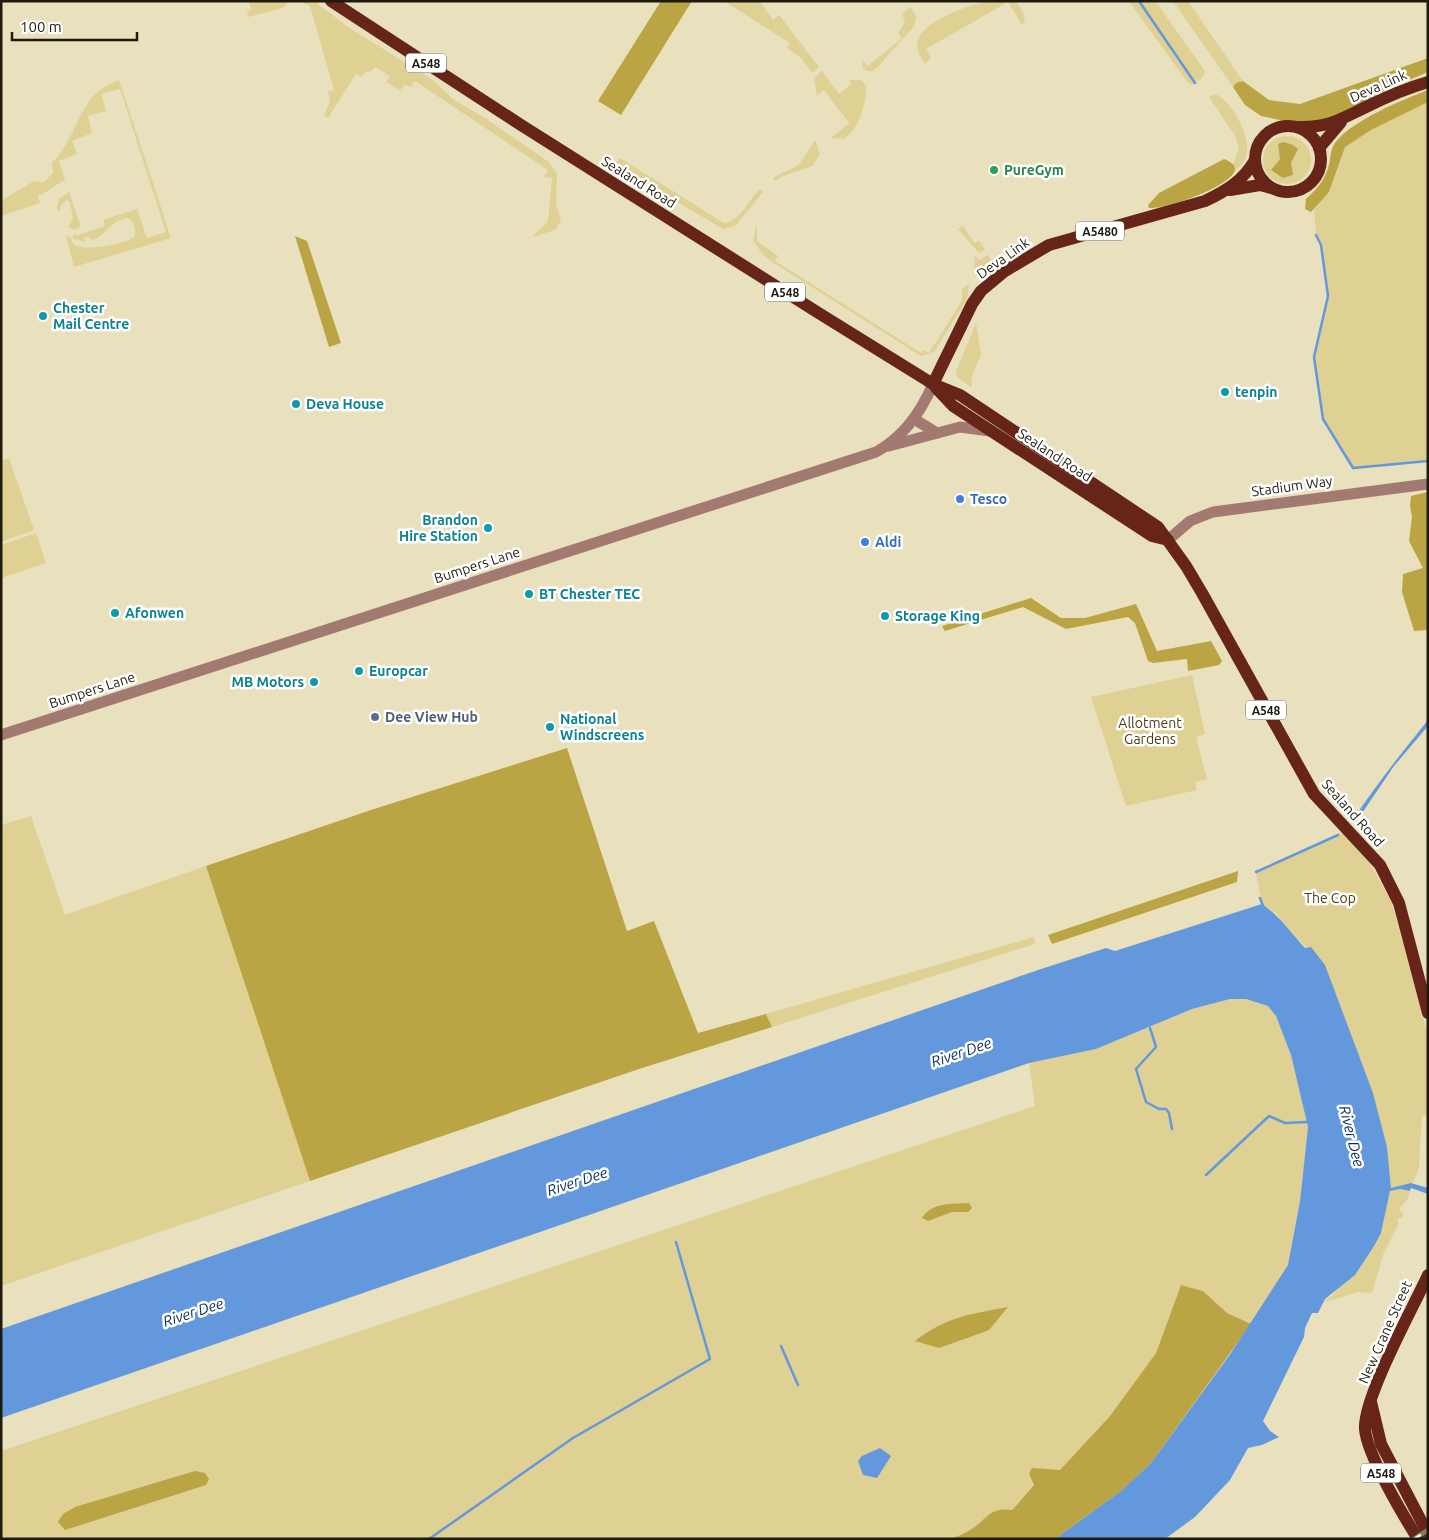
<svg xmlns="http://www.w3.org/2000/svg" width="1429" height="1540" font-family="Ubuntu,sans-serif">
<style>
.green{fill:#dfd094}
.forest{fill:#bba444}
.water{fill:#6498dd}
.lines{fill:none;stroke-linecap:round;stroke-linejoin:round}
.stream{stroke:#6498dd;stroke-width:2.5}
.minor{stroke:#a37a71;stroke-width:11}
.major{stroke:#672418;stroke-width:12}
.rail-casing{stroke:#847e66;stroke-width:4.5}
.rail{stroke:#fff;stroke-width:2.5;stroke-dasharray:8;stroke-linecap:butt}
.leisure-dot{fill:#2e9e5b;stroke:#fff;stroke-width:2}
.culture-dot{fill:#0f9aa8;stroke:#fff;stroke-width:2}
.shop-dot{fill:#3f7fe0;stroke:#fff;stroke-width:2}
.service-dot{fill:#5c6f8a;stroke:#fff;stroke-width:2}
.labels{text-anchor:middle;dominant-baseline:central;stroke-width:5;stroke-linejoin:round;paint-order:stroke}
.shield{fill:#fff;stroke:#625f56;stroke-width:1}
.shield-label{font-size:12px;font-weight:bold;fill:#1e1b0e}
.street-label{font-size:14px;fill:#1e1b0e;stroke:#fff}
.leisure-label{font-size:14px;font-weight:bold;fill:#27864d;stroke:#fff;text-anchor:start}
.culture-label{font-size:14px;font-weight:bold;fill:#0d838f;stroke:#fff;text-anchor:start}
.shop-label{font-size:14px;font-weight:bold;fill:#366cbe;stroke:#fff;text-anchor:start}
.service-label{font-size:14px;font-weight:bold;fill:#4e5e75;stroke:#fff;text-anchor:start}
.park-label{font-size:14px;fill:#4c421a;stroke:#fff}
.water-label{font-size:15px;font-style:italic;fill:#092d59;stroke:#fff}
</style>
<rect width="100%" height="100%" fill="#e9e1bd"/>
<g class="green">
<polygon points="249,1 285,1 287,3 283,8 248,17 247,11 251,10"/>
<polygon points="299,1 314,1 348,27 433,80 454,100 485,118 549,162 557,174 556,204 561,220 555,230 532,237 548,221 552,178 544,177 548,170 415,81 411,87 405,85 400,90 386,82 390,76 375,67 371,72 367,71 361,77 356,74 328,118 324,115 330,102 328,91 334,90 310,6"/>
<polygon points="724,1 760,1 773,20 779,15 819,67 812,73 801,58 787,48 790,43"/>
<path d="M986 1H1016L1023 12 1025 20 1022 25 1008 2 926 49 931 58 925 64C922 59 917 53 917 47 917 21 967 7 986 1Z"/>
<polygon points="1129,1 1154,1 1159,6 1205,71 1203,77 1192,85 1188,83"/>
<polygon points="1173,1 1188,1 1243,81 1236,83 1233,87"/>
<polygon points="911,7 916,17 914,26 877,68 873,71 866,71 862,66 863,61 868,66 902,38 898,33 905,22 902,14"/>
<path d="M822 71 839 94 851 84 850 80H861L866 86C867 102 859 131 843 139L831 138 849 123 824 90 817 96 814 78Z"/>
<path d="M119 80 171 238 74 267 66 236 70 237 74 245C85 251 124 245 134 237 137 231 134 220 127 218 108 222 109 233 93 240L89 237 84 238 85 242 72 238 75 233 76 236 105 226 103 220 137 209 147 238 166 232 120 89 101 94 106 111 88 116 92 133 72 141 77 154 59 161 65 180C55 185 48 192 38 196L40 203 1 216V201L34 181 43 183 53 173 52 163C59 155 65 147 70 137 85 109 87 93 119 80Z"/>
<path d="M1215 94C1232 100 1253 140 1246 157 1244 163 1238 168 1234 172L1233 164 1239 147 1235 136 1209 97Z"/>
<polygon points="1428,102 1428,461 1353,468 1323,419 1314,357 1328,296 1321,245 1316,235 1314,210 1318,202 1329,192 1345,147 1371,130"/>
<circle cx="1287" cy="160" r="24"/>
<polygon points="815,140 820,154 812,166 783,176 775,181 773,178 776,176 799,165"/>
<path d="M620 158 724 223C741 222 748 199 760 189L763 192 735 226 723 229 615 165Z"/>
<polygon points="69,192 81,227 75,230 68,227 73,218 70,202 66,200 60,207 60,212 57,209 59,199"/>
<polygon points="757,223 757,241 778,256 775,261 921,353 923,350 929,353 962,301 962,289 969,284 967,299 934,352 921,356 774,263 763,255 753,240"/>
<polygon points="963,226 974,243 979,241 985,249 979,253 958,229"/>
<polygon points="988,255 993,263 981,277 974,270 975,256 979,260"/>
<polygon points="976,323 981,355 971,378 972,388 957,377 956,372"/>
<polygon points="9,458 34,530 1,542 1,461"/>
<polygon points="36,533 46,563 1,578 1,545"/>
<polygon points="1192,675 1205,734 1196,737 1207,779 1195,782 1197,790 1126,806 1091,697"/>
<polygon points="31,816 65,915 206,866 310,1181 1,1286 1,825"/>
<polygon points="1344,831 1364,853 1392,903 1428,1035 1428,1116 1422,1116 1419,1168 1413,1183 1391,1188 1387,1147 1373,1093 1325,965 1284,926 1277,914 1262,904 1256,872"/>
<polygon points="1034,937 1035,944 772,1027 766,1014"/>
<path d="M1230 999H1246L1268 1006 1276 1016 1291 1055 1308 1127 1300 1201 1288 1265 1251 1324 1227 1313 1203 1291 1181 1285 1156 1353 1110 1416 1060 1470 1029 1474 1034 1485 1011 1510C988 1507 987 1520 970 1530 964 1534 957 1536 951 1539H1V1451L1035 1106 1029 1063 1096 1049 1192 1009Z"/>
<polygon points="1400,1189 1410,1191 1408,1198 1400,1208 1400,1211 1403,1213 1402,1218 1398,1218 1398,1225 1383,1255 1372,1293 1359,1292 1324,1302 1334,1294 1381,1233 1390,1191"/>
</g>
<g class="forest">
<polygon points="661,1 692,1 621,115 598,101"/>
<polygon points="1428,58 1428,72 1388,89 1334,117 1315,123 1285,121 1261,116 1245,105 1233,87 1236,83 1243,81 1269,100 1300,104"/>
<path d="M1428 90V102L1371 130 1345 147 1329 192 1311 212 1305 209 1306 199C1317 189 1325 180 1329 165 1331 157 1330 150 1335 143 1351 121 1402 100 1428 90Z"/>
<polygon points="1284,142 1293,145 1298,149 1291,163 1293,175 1283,178 1271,170 1280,159 1278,144"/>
<path d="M1224 159C1229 161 1235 164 1235 169 1234 186 1163 210 1149 208L1148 205 1159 193Z"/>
<polygon points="295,236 307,241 341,343 329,347"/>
<polygon points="1428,492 1428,630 1414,631 1402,592 1403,574 1423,568 1409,541 1412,517 1410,506 1411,496"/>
<polygon points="1031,598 1061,618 1085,618 1136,604 1157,651 1211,641 1222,661 1219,665 1188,671 1187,659 1153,663 1148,661 1135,623 1128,617 1066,629 1023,607 945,631 942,626"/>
<polygon points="567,748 627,931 654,921 698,1033 766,1014 772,1027 639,1069 310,1181 206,866 374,809"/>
<polygon points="1238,871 1237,882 1052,944 1048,935"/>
<path d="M969 1203 972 1208 968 1212H952L928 1221 922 1218C932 1202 952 1204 969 1203Z"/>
<path d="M1181 1285 1203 1291 1227 1313 1251 1324 1151 1463 1121 1491 1055 1539H951C957 1536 964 1534 970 1530 987 1520 988 1507 1012 1510L1034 1485 1029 1474 1032 1468 1060 1470 1110 1416 1156 1353Z"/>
<path d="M1008 1307 989 1330 970 1337 939 1348 915 1341C946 1317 970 1314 1008 1307Z"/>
<polygon points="195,1471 205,1473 209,1479 206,1485 65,1530 58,1522 63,1514 75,1507"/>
</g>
<g class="water">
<path d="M1428 720V726L1394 766 1356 822 1354 818C1377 784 1402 752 1428 720Z"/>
<path d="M1262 904C1279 915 1291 933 1305 948L1311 947 1325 965 1373 1093 1387 1147 1391 1188 1411 1183 1428 1188V1194L1411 1188 1410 1191 1400 1189 1390 1191 1381 1233 1374 1246 1355 1275 1325 1299 1318 1313H1312L1305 1328 1304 1337 1263 1421 1270 1431 1279 1437 1262 1445 1248 1448 1230 1480 1195 1517 1165 1539H1055L1121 1491 1151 1463 1231 1353 1288 1265 1300 1201 1308 1127 1291 1055 1276 1016 1268 1006 1246 999H1230L1192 1009 1096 1049 1029 1063 1 1418V1329L1038 970 1106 948 1115 951Z"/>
<polygon points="880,1448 891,1456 877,1478 863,1475 858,1461 862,1456"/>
</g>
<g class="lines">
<g class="stream">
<polyline points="1139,1 1195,83"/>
<polyline points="1316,235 1321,245 1328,296 1314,357 1323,419 1353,468 1428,461"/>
<polyline points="1256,872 1338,835"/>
<polyline points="1260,898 1263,906"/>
<polyline points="1150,1028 1156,1047 1136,1069 1146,1102 1159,1109 1166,1109 1169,1113 1172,1129"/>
<polyline points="1206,1175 1269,1116 1285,1123 1307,1122"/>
<polyline points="781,1346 798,1385"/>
<polyline points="429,1539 573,1438 710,1359 676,1242"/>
</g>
<g class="minor">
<polyline points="914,419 937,433"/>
<polyline points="889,446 960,427 990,431"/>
<polyline points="1168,540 1190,521 1213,512 1428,484"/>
<path d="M1 735 876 452C904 437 921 412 933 384"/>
</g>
<g class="major">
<polyline points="331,1 521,125 817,312 933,384 960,395 1158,527 1186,566 1202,593 1314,794 1380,865 1399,903 1428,1013"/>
<circle cx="1288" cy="159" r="33"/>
<path d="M1299 127C1328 128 1341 119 1366 107 1386 97 1407 88 1428 82"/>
<polyline points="1319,148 1341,122"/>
<polyline points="1230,190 1260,185 1271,188"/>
<path d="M933 384 972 304 981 291 1005 271 1049 245 1205 201C1226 191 1243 181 1255 160"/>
<polyline points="936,388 953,406 1152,536 1168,540"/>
<polyline points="1371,1402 1381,1444 1428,1534"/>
<path d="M1418 1539C1403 1515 1367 1455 1365 1429 1363 1398 1413 1308 1428 1275"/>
</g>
<defs>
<polyline id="rail" points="1414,1539 1428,1530"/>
</defs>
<use href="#rail" class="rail-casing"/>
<use href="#rail" class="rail"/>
</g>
<circle class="leisure-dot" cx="994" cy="170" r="5"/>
<g class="culture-dot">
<circle cx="43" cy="316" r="5"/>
<circle cx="1225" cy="392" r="5"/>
<circle cx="296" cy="404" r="5"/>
<circle cx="488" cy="528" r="5"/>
<circle cx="529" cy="594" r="5"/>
<circle cx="115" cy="613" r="5"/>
<circle cx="885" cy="616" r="5"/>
<circle cx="359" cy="671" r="5"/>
<circle cx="314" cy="682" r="5"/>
<circle cx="550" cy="727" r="5"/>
</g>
<g class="shop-dot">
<circle cx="960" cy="499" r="5"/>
<circle cx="865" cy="542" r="5"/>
</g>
<circle class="service-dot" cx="375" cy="717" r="5"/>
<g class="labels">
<g class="shield">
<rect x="406" y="53.5" width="40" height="19" rx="4"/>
<rect x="1076" y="221.5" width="48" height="19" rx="4"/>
<rect x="765" y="282.5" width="40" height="19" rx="4"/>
<rect x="1246" y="700.5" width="40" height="19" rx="4"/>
<rect x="1361" y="1463.5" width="40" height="19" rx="4"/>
</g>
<g class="shield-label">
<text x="426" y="63">A548</text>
<text x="1100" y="231">A5480</text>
<text x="785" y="292">A548</text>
<text x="1266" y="710">A548</text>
<text x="1381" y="1473">A548</text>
</g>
<g class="street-label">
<text transform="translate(1378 86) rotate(-24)">Deva Link</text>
<text transform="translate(639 182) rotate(32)">Sealand Road</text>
<text transform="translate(1003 258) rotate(-35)">Deva Link</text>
<text transform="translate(1055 455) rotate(33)">Sealand Road</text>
<text transform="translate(1292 486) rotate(-8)">Stadium Way</text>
<text transform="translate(477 565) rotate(-18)">Bumpers Lane</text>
<text transform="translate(92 690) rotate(-18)">Bumpers Lane</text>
<text transform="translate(1353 813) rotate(48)">Sealand Road</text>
<text transform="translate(1385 1332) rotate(-66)">New Crane Street</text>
</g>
<g class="leisure-label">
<text x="1004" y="170">PureGym</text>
</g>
<g class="culture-label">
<text x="53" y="308">Chester<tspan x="53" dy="16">Mail Centre</tspan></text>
<text x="1235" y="392">tenpin</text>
<text x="306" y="404">Deva House</text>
<text x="478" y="520" text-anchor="end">Brandon<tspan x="478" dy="16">Hire Station</tspan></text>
<text x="539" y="594">BT Chester TEC</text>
<text x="125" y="613">Afonwen</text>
<text x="895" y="616">Storage King</text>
<text x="369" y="671">Europcar</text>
<text x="304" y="682" text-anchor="end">MB Motors</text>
<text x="560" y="719">National<tspan x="560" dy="16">Windscreens</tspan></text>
</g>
<g class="shop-label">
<text x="970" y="499">Tesco</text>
<text x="875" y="542">Aldi</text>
</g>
<g class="service-label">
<text x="385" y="717">Dee View Hub</text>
</g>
<g class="park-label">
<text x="1150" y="723">Allotment<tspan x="1150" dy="16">Gardens</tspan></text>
<text x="1330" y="898">The Cop</text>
</g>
<g class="water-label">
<text transform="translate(961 1052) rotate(-19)">River Dee</text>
<text transform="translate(1352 1136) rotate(76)">River Dee</text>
<text transform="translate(577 1181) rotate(-18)">River Dee</text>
<text transform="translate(193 1312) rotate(-18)">River Dee</text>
</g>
</g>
<rect width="1429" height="1540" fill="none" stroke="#1e1b0e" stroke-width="5"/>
<path d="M12 32v8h125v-8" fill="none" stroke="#1e1b0e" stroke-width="2.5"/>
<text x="20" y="32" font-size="15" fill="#1e1b0e" stroke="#ffffff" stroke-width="4" paint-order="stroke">100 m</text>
</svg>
